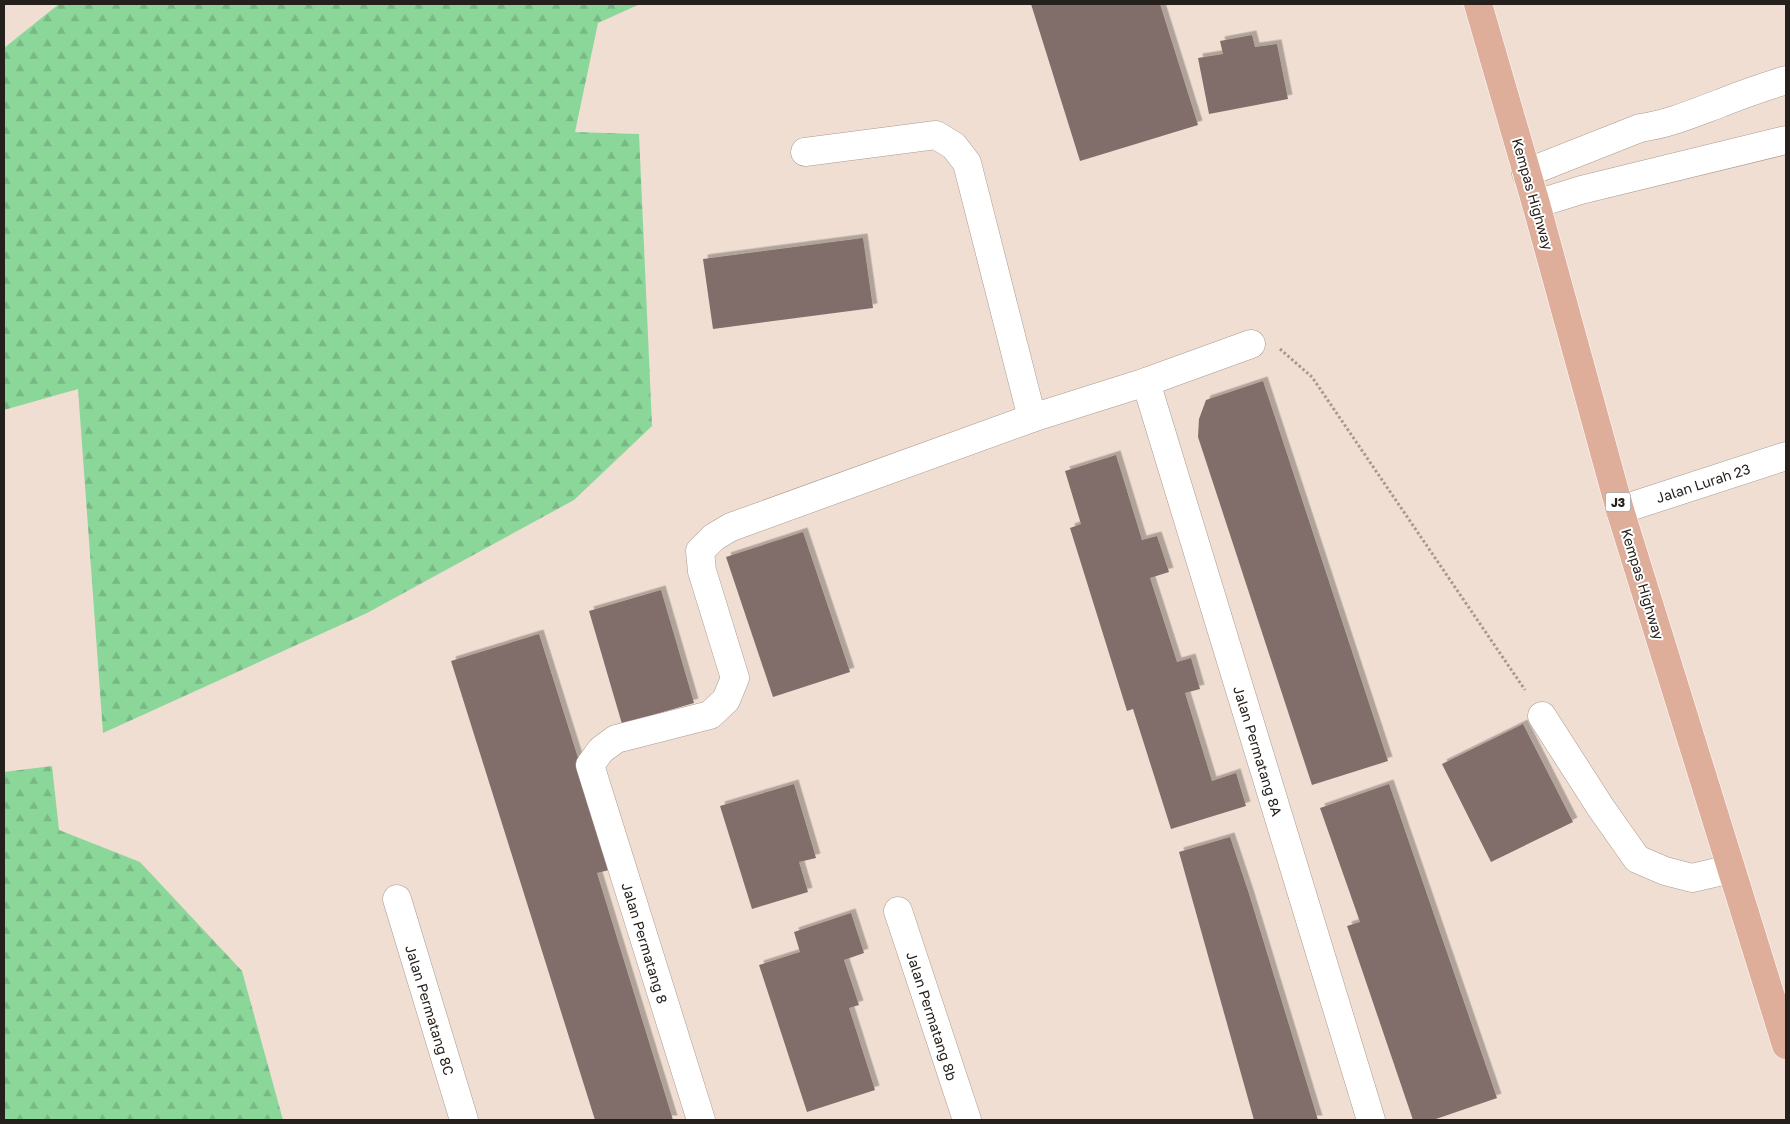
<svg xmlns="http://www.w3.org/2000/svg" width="1790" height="1124" font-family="'Golos Text',sans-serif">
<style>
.forest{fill:url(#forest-firs)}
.building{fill:#816d6a;filter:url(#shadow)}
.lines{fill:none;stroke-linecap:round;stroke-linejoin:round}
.minor-casing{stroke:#ab9a8f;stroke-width:29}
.major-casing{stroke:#fff;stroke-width:29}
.path{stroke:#a5988f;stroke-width:3;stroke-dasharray:2.5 2.5;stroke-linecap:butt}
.minor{stroke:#fff;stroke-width:28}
.major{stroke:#dfae9b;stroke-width:28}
.labels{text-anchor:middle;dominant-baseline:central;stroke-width:4;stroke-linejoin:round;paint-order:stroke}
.shield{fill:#fff;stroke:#676360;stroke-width:1}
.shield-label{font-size:12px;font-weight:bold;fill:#26201c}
.street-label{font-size:14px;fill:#26201c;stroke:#fff}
</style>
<defs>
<pattern id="forest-firs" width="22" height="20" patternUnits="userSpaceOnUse" patternTransform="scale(1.25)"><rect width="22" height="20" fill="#8bd79a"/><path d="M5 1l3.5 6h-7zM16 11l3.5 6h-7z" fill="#78b884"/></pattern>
<filter id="shadow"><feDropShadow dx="4.5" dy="-4.5" stdDeviation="0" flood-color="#0004"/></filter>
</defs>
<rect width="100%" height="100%" fill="#f0ded2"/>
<g class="forest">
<polygon points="59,4 640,4 598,23 575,132 639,134 652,426 574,500 367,613 103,733 78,389 4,410 4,48"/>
<polygon points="52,766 59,830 140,862 242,971 283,1120 4,1120 4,772"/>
</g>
<g class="building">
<polygon points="1031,4 1160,4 1198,125 1080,161"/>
<polygon points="1252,35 1255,47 1277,44 1288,99 1209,114 1198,58 1223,54 1220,41"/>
<polygon points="863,238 873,308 713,329 703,259"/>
<polygon points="1263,381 1388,761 1312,785 1198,437 1199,419 1206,400"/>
<polygon points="1116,455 1142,540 1157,536 1169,572 1150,578 1177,662 1191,658 1200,689 1185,693 1212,781 1236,773 1246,806 1171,829 1133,709 1127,711 1070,528 1081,524 1065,471"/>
<polygon points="803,532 850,672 773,697 726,557"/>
<polygon points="661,590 694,703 622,724 589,611"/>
<polygon points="539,634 613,869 597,873 673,1120 595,1120 451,661"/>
<polygon points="1523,724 1573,822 1491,862 1442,764"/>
<polygon points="794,784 816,858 799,862 808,892 752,909 720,806"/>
<polygon points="1389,784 1497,1098 1433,1120 1413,1120 1347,926 1360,922 1320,808"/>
<polygon points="1230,837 1249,894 1318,1120 1254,1120 1179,852"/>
<polygon points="851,913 864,953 844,960 859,1005 849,1008 875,1090 807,1112 759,965 800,952 794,932"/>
</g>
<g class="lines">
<defs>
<g id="minor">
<polyline points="805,152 936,135 954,146 967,163 1032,418"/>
<path d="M1526 173 1640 128C1669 124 1694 113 1721 103 1742 94 1764 87 1786 80"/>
<polyline points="1536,204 1581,190 1786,140"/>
<polyline points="1146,382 1371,1120"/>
<polyline points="1620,510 1786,456"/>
<polyline points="1542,716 1601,808 1637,859 1665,871 1692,878 1731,869"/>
<polyline points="397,899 464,1120"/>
<polyline points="898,911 967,1120"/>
<polyline points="701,1120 590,765 601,750 616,739 710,715 726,700 735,678 702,571 700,551 714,537 731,527 1032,418 1146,382 1251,344"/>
</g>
<polyline id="major" points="1478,4 1536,204 1620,510 1786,1045"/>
</defs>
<use href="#minor" class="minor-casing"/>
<use href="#major" class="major-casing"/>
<polyline class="path" points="1280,349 1312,377 1525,690"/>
<use href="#minor" class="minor"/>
<use href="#major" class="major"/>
</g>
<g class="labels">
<rect class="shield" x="1605.5" y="492.5" width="25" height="19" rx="4"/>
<g class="shield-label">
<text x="1618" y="502">J3</text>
</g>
<g class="street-label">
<text transform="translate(1533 194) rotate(74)">Kempas Highway</text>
<text transform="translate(1703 483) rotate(-18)">Jalan Lurah 23</text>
<text transform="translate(1643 584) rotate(73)">Kempas Highway</text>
<text transform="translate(1258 751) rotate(73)">Jalan Permatang 8A</text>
<text transform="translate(645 943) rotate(73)">Jalan Permatang 8</text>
<text transform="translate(430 1010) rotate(73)">Jalan Permatang 8C</text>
<text transform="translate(932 1016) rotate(72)">Jalan Permatang 8b</text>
</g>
</g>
<rect width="1790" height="1124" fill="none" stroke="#26201c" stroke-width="10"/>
</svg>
